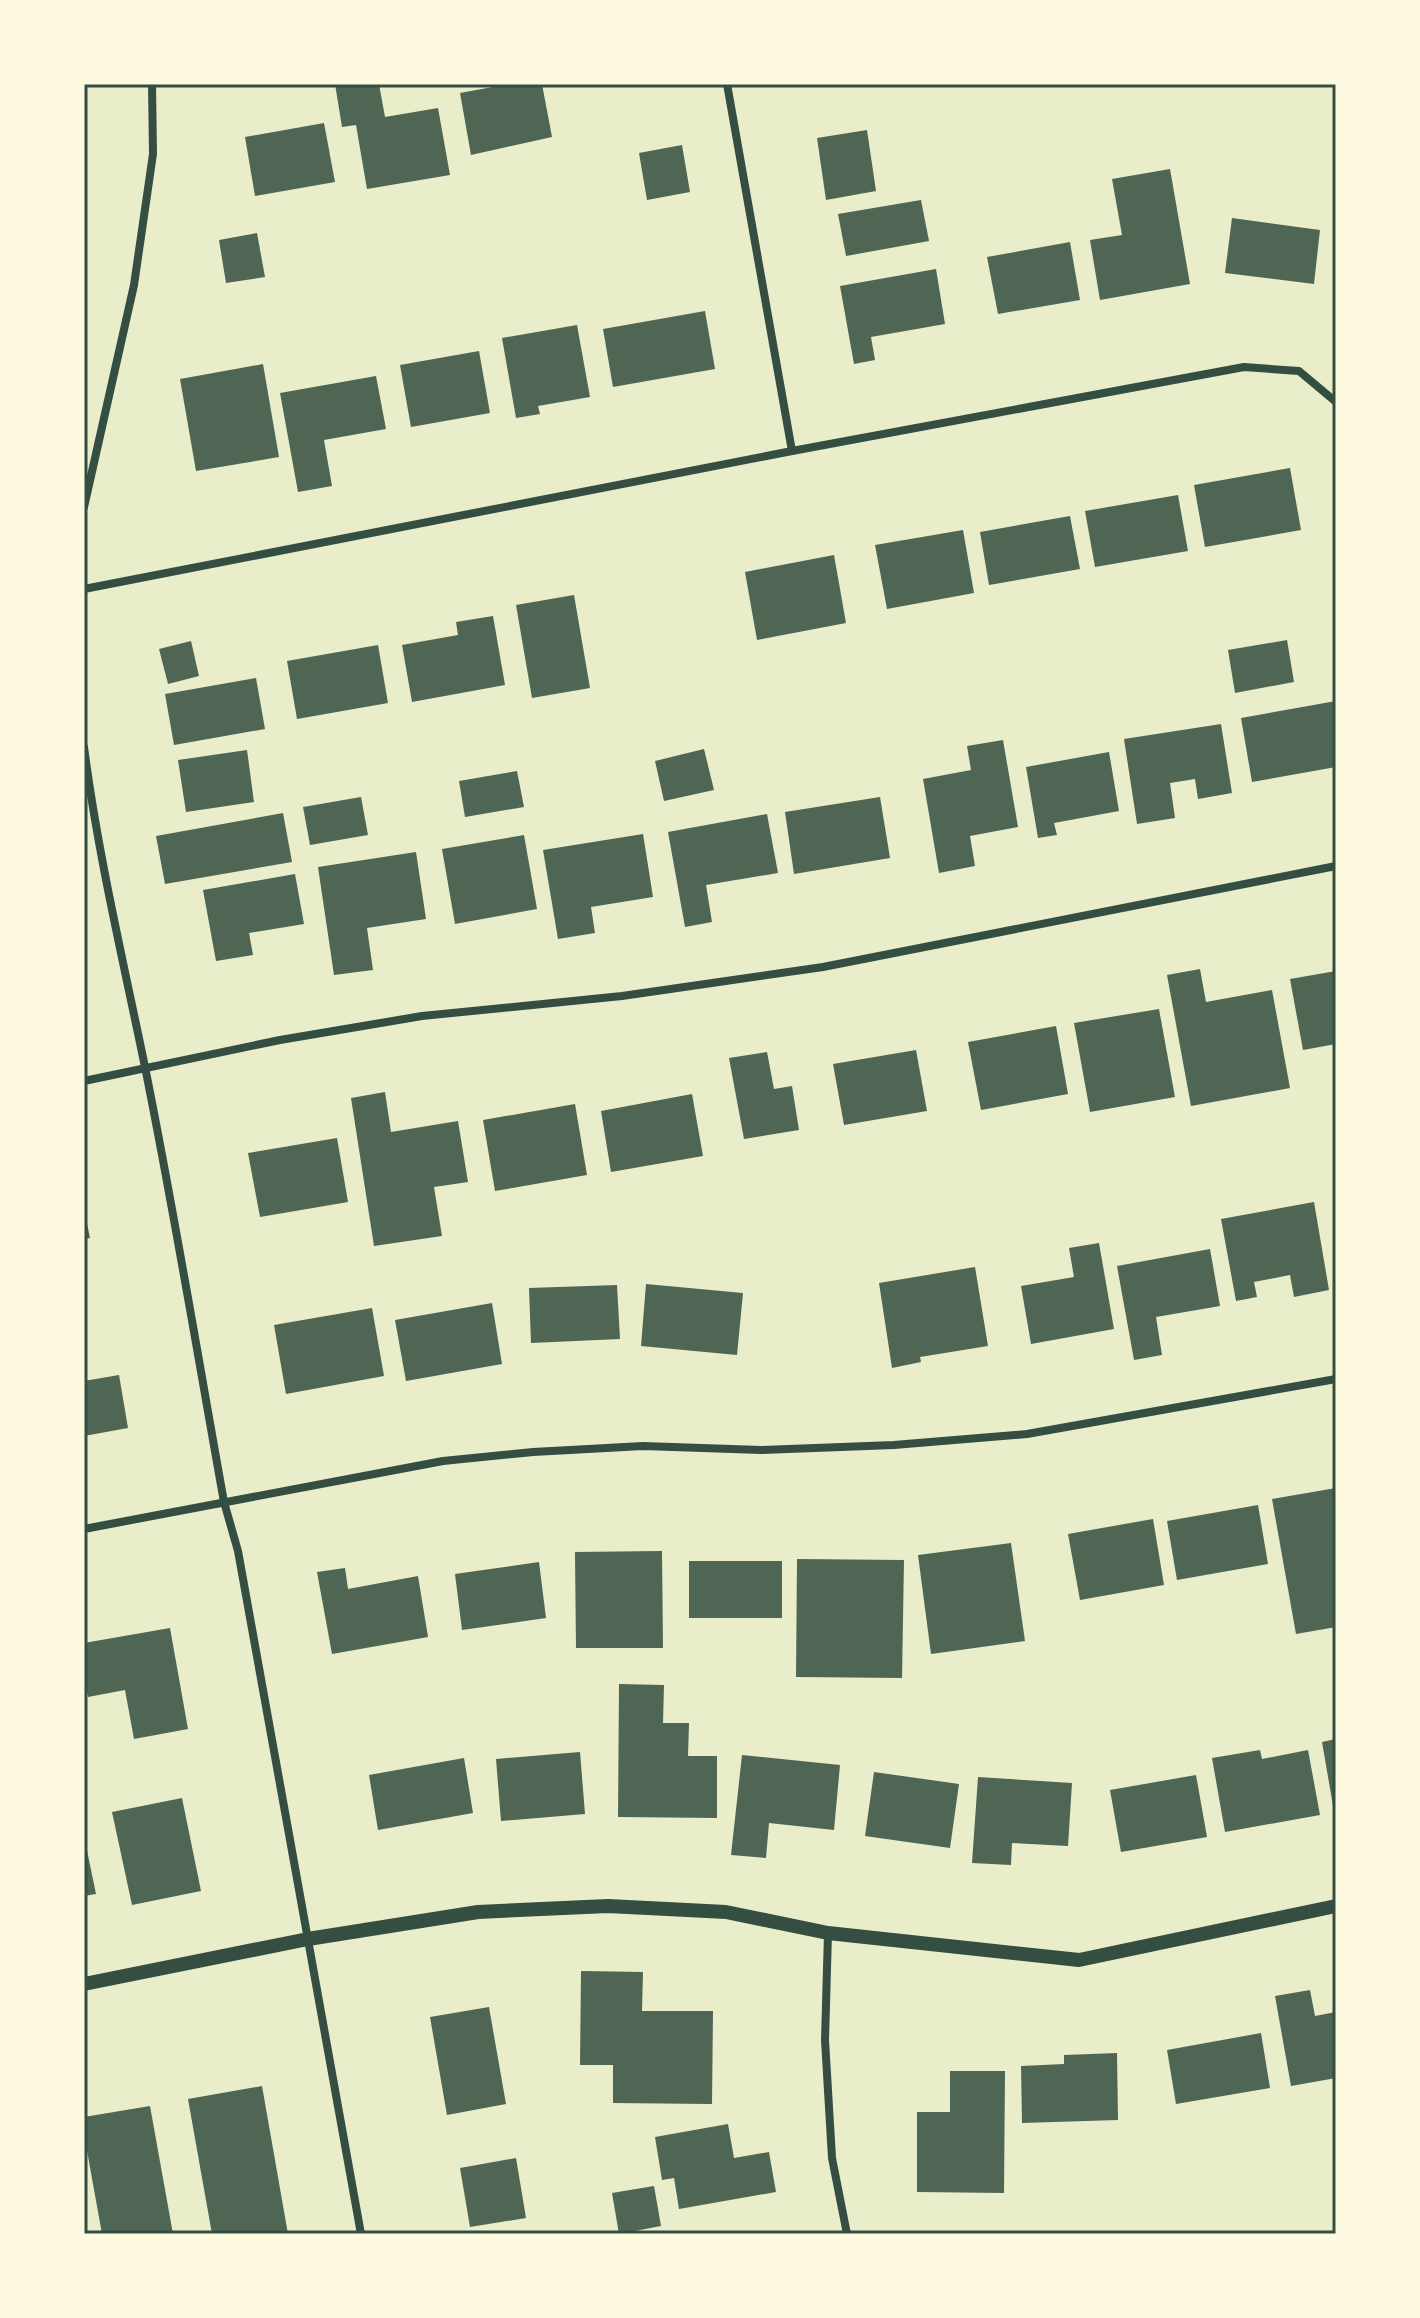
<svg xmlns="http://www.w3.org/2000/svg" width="1420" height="2318" font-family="'Source Serif 4',serif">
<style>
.building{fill:#4f6655}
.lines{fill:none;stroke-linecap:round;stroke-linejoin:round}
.minor{stroke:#344e41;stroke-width:8}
.tertiary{stroke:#344e41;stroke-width:14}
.neatline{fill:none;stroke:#344e41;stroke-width:3}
</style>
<rect width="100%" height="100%" fill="#e9edc9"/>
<g class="building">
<polygon points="335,84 379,84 385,117 438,108 450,175 367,189 356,125 342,127"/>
<polygon points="509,84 542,84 552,137 471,155 460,93"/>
<polygon points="324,123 335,182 255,196 245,137"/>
<polygon points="867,130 876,191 826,200 817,138"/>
<polygon points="682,145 690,192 647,200 639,153"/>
<polygon points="1170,169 1190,284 1100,300 1090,240 1122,235 1112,179"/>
<polygon points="921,200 929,241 846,256 838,214"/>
<polygon points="1232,218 1320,230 1314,284 1225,273"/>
<polygon points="257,233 265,277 226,283 219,240"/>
<polygon points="1070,242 1080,300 998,314 987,257"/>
<polygon points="936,269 945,324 871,337 875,360 854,364 840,286"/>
<polygon points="705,311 715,369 613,387 603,329"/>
<polygon points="577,325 590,397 538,406 540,414 516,418 502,338"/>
<polygon points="479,351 490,413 411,427 400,365"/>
<polygon points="263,364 279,457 196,471 180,379"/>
<polygon points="376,376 386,429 324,440 332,486 298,492 280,393"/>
<polygon points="1290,468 1301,530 1205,547 1194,485"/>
<polygon points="1178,495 1188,551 1095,567 1085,511"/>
<polygon points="1070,516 1080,569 989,585 980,532"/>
<polygon points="963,530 974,593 887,609 875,545"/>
<polygon points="834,555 846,623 757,640 745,572"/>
<polygon points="574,595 590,688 532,698 516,605"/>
<polygon points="493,616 505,685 412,702 402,645 458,635 456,622"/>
<polygon points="1287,640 1294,682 1235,693 1228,650"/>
<polygon points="191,641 199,676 168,684 159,649"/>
<polygon points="378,645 388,703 297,719 287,661"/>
<polygon points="256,678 265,729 174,745 165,694"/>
<polygon points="1336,701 1336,767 1252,782 1241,718"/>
<polygon points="1221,724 1232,793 1198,799 1195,779 1170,783 1175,818 1137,824 1124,739"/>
<polygon points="1003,740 1018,827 970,836 975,866 939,873 923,779 971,770 967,746"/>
<polygon points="704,749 714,790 664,801 655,761"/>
<polygon points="247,750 254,802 186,812 178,760"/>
<polygon points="1109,752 1119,811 1054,823 1057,835 1038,838 1026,767"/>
<polygon points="517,771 524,807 465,817 459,781"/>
<polygon points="361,797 368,835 310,845 303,807"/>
<polygon points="880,797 890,858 794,874 785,812"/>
<polygon points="283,813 292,862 165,884 156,836"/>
<polygon points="767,814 778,873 706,885 712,922 685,927 668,832"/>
<polygon points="643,834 653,897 591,907 595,933 558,939 543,850"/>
<polygon points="524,835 537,909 455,924 442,849"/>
<polygon points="416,852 426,919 367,928 373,970 334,975 318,867"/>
<polygon points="295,874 304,924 249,933 253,955 216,961 203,890"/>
<polygon points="1200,969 1206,1002 1272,990 1290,1088 1191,1106 1167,975"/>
<polygon points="1336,971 1336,1044 1303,1050 1290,979"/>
<polygon points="1159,1009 1175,1097 1090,1112 1074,1023"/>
<polygon points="1056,1026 1068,1094 981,1110 968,1042"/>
<polygon points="916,1050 927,1111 844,1125 833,1064"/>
<polygon points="767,1052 774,1089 792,1086 799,1130 744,1139 729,1058"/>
<polygon points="385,1092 391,1132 458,1121 468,1182 434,1187 442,1236 374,1246 351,1098"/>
<polygon points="692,1094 703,1156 611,1172 601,1111"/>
<polygon points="575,1104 587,1175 495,1191 483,1120"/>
<polygon points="337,1138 348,1202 260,1217 248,1153"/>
<polygon points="1314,1202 1329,1290 1294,1297 1290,1275 1254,1282 1257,1297 1236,1301 1221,1219"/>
<polygon points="84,1209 90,1238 84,1239"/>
<polygon points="1099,1243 1114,1329 1031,1344 1021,1286 1074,1277 1069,1248"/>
<polygon points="1210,1249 1220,1306 1156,1317 1162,1355 1134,1360 1117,1266"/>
<polygon points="975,1267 988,1346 920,1357 921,1362 892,1368 879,1283"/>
<polygon points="646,1284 743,1293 737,1355 641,1346"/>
<polygon points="617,1285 620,1339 531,1343 529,1288"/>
<polygon points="492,1303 502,1364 406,1381 395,1320"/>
<polygon points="372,1308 384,1376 286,1394 274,1325"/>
<polygon points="119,1375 128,1428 84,1436 84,1381"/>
<polygon points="1336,1488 1336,1627 1296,1634 1272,1499"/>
<polygon points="1258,1505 1268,1564 1177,1580 1167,1521"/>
<polygon points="1153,1519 1164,1585 1080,1600 1068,1534"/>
<polygon points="1011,1543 1025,1641 931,1654 918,1555"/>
<polygon points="662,1551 663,1648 576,1648 575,1552"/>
<polygon points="797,1559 904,1560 902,1678 796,1677"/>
<rect x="689" y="1561" width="93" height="57"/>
<polygon points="539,1562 546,1618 462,1630 455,1574"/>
<polygon points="345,1568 348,1589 418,1576 428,1637 332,1654 317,1572"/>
<polygon points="170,1628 188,1729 134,1739 125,1690 88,1697 84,1676 84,1643"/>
<polygon points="619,1684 664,1685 663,1723 689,1723 688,1756 717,1756 717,1818 618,1817"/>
<polygon points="1336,1739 1336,1806 1333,1806 1322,1742"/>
<polygon points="1260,1750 1262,1759 1308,1750 1320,1815 1225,1832 1212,1758"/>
<polygon points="580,1752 585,1814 501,1821 496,1759"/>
<polygon points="742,1755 840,1765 834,1830 769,1823 766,1858 731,1855"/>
<polygon points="464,1758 473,1813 378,1830 369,1775"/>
<polygon points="874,1772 959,1784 950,1848 865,1836"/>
<polygon points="1196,1775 1207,1837 1121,1852 1110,1790"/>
<polygon points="978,1777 1072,1783 1068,1846 1012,1843 1011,1865 972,1863"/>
<polygon points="182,1798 201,1891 132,1905 112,1812"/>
<polygon points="84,1836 96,1894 84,1896"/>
<polygon points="581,1971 643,1972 642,2011 713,2011 712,2104 613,2103 613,2065 580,2065"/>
<polygon points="1310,1990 1315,2016 1336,2012 1336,2078 1291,2086 1275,1996"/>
<polygon points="489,2007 506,2104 447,2115 430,2017"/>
<polygon points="1261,2033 1270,2088 1176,2104 1167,2050"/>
<polygon points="1117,2053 1118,2120 1022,2123 1021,2066 1064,2064 1064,2055"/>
<polygon points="950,2071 1005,2071 1004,2193 917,2192 917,2112 950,2112"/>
<polygon points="262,2086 288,2234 212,2234 188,2099"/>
<polygon points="150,2106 173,2234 102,2234 84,2134 84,2117"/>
<polygon points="728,2124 734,2158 769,2152 776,2192 679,2209 674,2178 662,2180 655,2137"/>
<polygon points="516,2158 526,2218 470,2227 460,2168"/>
<polygon points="654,2186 661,2226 619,2234 612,2193"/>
</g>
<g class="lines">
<g class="minor">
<polyline points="727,84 792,451"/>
<polyline points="84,507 134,285 153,154 152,84"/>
<polyline points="84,589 792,451 1244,367 1299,371 1336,402"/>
<path d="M84 747C98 855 123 960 145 1067 174 1211 198 1357 224 1502L238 1551 361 2234"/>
<polyline points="84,1081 280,1040 422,1016 622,996 823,967 1336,866"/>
<polyline points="84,1529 443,1461 533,1452 643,1446 761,1450 894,1445 1027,1434 1336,1379"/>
<polyline points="828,1933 825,2040 832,2158 847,2234"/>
</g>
<polyline class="tertiary" points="84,1984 308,1939 478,1912 608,1906 726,1912 828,1933 1079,1960 1336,1906"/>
</g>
<rect width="1420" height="2318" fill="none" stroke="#fefae0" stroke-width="172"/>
<rect x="86" y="86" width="1248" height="2146" class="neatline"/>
</svg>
